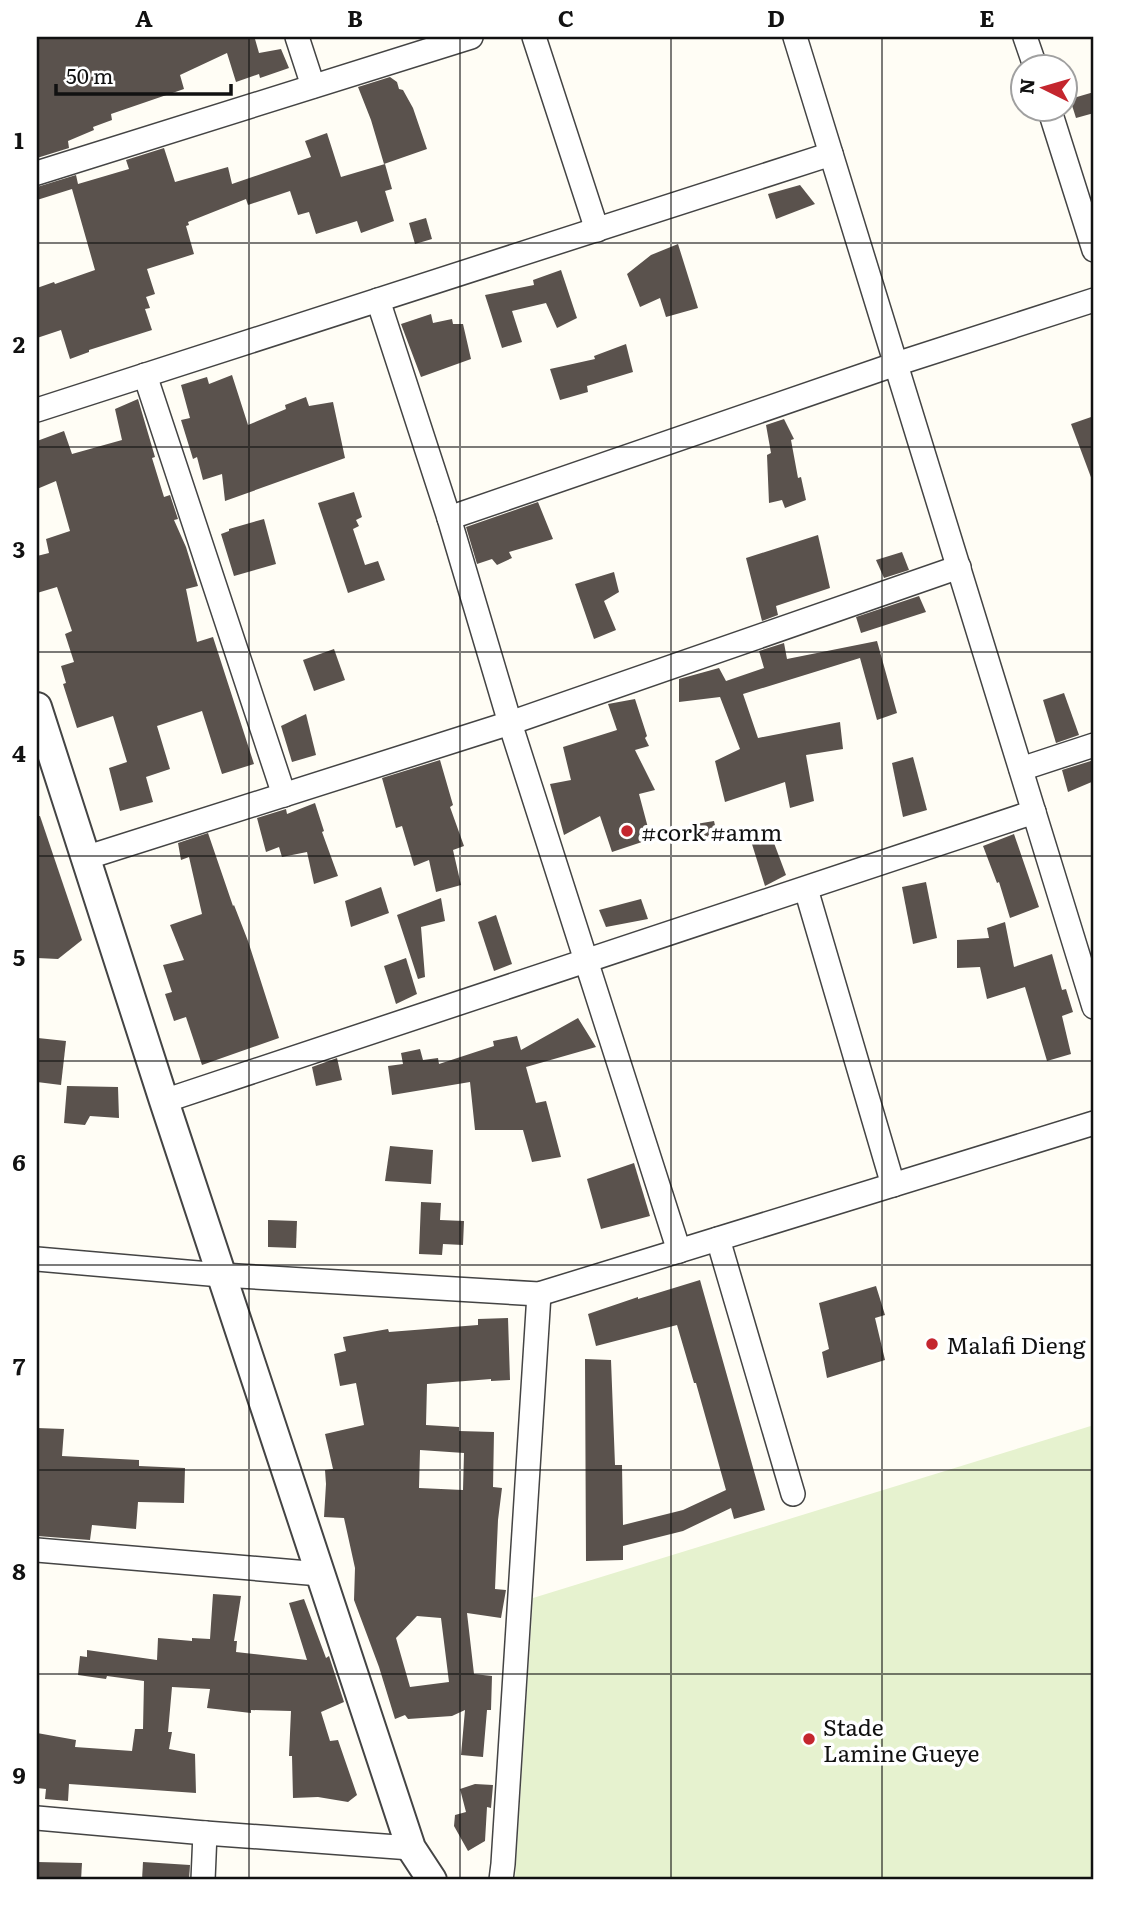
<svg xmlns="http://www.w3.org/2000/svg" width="1131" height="1917" font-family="Literata,serif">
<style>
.pitch{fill:#e6f2cf}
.building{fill:#5a524d;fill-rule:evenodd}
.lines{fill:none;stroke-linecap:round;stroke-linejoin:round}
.minor-casing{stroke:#444;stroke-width:26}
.tertiary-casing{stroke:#444;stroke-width:32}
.minor{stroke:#fff;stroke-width:23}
.tertiary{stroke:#fff;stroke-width:28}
.grid{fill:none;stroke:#111;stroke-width:2;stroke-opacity:0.55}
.poi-dot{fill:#c4262e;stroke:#fff;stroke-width:2.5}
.labels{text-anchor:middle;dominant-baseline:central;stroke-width:7;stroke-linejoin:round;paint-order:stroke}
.poi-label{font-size:23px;fill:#111;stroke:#fff;text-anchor:start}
.neatline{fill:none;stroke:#111;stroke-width:2.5}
.grid-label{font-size:23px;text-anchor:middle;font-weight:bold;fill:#111}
</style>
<rect width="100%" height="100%" fill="#fffdf5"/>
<polygon class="pitch" points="1094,1425 1094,1880 515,1880 533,1598"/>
<g class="building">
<polygon points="37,37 261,37 255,39 259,53 281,49 289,68 260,78 259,74 236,82 227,53 180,75 184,89 111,114 112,120 93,127 94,130 68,141 69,148 37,158"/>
<polygon points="390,77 397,82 399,89 403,90 413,108 427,149 384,164 371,120 358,87"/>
<polygon points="1094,92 1094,113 1076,118 1070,99"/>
<polygon points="327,133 341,177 385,164 392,189 385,191 394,221 361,233 357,221 316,234 309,212 298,215 290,191 248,205 246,199 188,222 189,225 186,226 194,254 147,269 155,294 146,297 150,308 145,309 152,330 89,350 89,352 70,359 61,330 37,338 37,288 54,282 55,284 95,270 72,189 37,200 37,187 76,175 78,184 129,169 126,160 164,148 175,182 228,167 232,184 311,157 305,141"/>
<polygon points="800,185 815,204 776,219 768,194"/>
<polygon points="426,218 432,239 415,244 409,223"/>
<polygon points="678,244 698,308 666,317 660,298 640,307 627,274 651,255"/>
<polygon points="561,270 577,318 557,328 546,303 512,311 522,342 502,348 485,295 534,285 533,280"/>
<polygon points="431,314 433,323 452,319 453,324 463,324 471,359 421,377 401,324"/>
<polygon points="626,344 633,372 587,386 588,392 560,400 550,369 595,359 594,356"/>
<polygon points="232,375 248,425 286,409 285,405 306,397 309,406 333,402 345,458 225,501 222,474 203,480 197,457 193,459 181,420 190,418 181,385 207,377 209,384"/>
<polygon points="138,399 155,457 152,458 164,497 170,495 178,519 174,520 186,547 198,586 186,589 197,642 213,637 254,764 222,774 202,711 157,726 170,769 146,777 153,802 120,811 109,768 127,762 113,716 77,728 63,684 66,683 61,666 74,662 65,634 72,631 57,587 37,593 37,556 49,553 46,539 70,531 56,481 37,489 37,441 64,431 72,454 122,440 115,409"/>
<polygon points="1094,416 1094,479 1092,480 1071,424"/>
<polygon points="784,419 794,439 791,440 798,478 801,477 806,500 785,508 782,500 769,503 767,455 771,453 766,425"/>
<polygon points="354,492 362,517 356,520 359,526 353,529 365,565 378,561 385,580 348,593 318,503"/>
<polygon points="538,502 553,539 509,552 512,558 497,565 492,559 477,564 466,527"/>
<polygon points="264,519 276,564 234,576 221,534 229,531 229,529"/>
<polygon points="818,535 830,588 776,606 778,615 762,621 746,558"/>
<polygon points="902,552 909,570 884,578 876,560"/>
<polygon points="614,572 619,592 604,601 616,630 594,639 575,584"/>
<polygon points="919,596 926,612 861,633 856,617"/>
<polygon points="877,641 897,713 877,720 860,658 743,694 758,738 840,722 843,749 806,755 814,801 790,808 785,782 725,802 715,761 740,749 720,697 679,702 679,679 719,668 726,681 764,668 759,651 784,643 787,659"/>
<polygon points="334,649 345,680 314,691 303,660"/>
<polygon points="1064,693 1079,735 1056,743 1043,700"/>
<polygon points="635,699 647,736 645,738 649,746 635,750 655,790 639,794 651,839 612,852 600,816 564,835 550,784 571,780 563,747 617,730 608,704"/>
<polygon points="306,714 316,755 292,762 281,726"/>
<polygon points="913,757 927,810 903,817 892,763"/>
<polygon points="440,760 453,805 450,807 464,846 453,850 461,885 436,892 429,860 414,866 402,826 396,828 382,778"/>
<polygon points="1094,760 1094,781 1068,792 1062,770"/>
<polygon points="315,803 324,831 322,832 338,876 314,884 307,852 282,857 279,847 266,852 257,818 286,809 287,814"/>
<polygon points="37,816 40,816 82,940 58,959 37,958"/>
<polygon points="714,821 718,839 700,842 696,824"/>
<polygon points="208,833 233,906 234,905 248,941 279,1038 202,1065 186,1017 174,1021 165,994 172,992 163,965 184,960 170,925 202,914 189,857 181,860 178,843"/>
<polygon points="1014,834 1039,907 1010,918 999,882 997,883 983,846"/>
<polygon points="771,835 786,875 765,886 751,841"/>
<polygon points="926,882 937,938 913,944 902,887"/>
<polygon points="381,887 389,913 351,927 345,901"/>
<polygon points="441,898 445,921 421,927 425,977 418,979 397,915"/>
<polygon points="641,899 648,919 606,927 599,910"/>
<polygon points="496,915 512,964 494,971 478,922"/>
<polygon points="1005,922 1014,967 1052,954 1062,990 1066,989 1073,1012 1062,1016 1071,1054 1047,1061 1025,987 987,999 980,967 957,968 957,940 989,938 987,928"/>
<polygon points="406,958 417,994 396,1004 384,966"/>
<polygon points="578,1018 596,1047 526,1067 536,1103 546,1101 561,1157 532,1162 523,1130 475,1130 470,1082 392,1095 388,1066 403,1064 401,1053 420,1049 423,1060 438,1058 439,1064 494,1046 493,1041 517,1036 521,1050"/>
<polygon points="38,1038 66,1041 61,1085 37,1082"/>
<polygon points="337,1058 342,1080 316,1086 312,1067"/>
<polygon points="67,1086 118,1087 119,1118 90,1116 85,1125 64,1123"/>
<polygon points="390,1146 433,1150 431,1184 385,1181"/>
<polygon points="634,1163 650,1216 601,1229 587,1179"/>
<polygon points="421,1202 441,1203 440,1220 464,1221 463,1245 443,1244 442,1255 419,1254"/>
<polygon points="268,1220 297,1221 296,1248 268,1247"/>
<polygon points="700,1280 765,1510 734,1519 731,1508 683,1531 623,1546 623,1560 586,1561 585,1359 611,1360 615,1465 622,1465 623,1525 683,1510 726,1490 696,1383 694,1383 677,1325 596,1346 588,1314 638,1297 638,1299"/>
<polygon points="876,1286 885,1315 875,1318 885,1360 827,1378 822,1352 829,1349 819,1303"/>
<path d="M508 1318 510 1380 491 1381V1379L427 1384 426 1425 459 1427V1431L494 1432 493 1487 502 1488 498 1520 495 1589 506 1590 501 1618 467 1613 474 1674 492 1676 491 1710H487L483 1757 461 1755 465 1710 452 1716 408 1719 405 1715 395 1719 379 1667 354 1600 355 1568 344 1518 324 1517 326 1484 325 1470 333 1469 325 1434 364 1425 356 1383 340 1386 334 1354 346 1351 343 1337 388 1329 389 1332 478 1325V1319ZM420 1450 464 1453 463 1490 419 1488ZM417 1616 441 1618 449 1682 410 1687 396 1638Z"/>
<polygon points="37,1428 64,1429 62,1456 139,1460 139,1466 185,1468 184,1503 138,1502 136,1529 92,1525 90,1540 37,1536"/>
<polygon points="213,1594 241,1596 234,1641 237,1641 236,1652 307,1660 289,1603 304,1599 326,1658 329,1656 344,1702 321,1712 330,1741 338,1740 357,1795 348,1802 318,1797 293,1798 292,1756 289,1756 291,1711 251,1710 251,1713 207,1708 210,1689 172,1687 168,1732 172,1732 169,1749 195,1754 196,1793 69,1784 68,1801 45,1799 46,1789 37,1788 37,1733 76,1740 75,1747 132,1751 135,1729 143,1729 144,1681 107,1676 106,1679 78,1675 80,1656 87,1657 87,1650 157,1660 158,1638 192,1641 192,1638 210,1639"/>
<polygon points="475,1784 493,1785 491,1808 487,1807 485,1841 468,1851 454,1826 455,1815 466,1812 460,1789"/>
<polygon points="37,1862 82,1863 81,1880 37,1880"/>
<polygon points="143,1862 190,1865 189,1880 142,1880"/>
</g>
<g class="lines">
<defs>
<g id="minor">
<polyline points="297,37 313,86"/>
<polyline points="534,37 597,230"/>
<polyline points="795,37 1094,1007"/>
<polyline points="1025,37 1035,66"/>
<polyline points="1049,108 1094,250"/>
<polyline points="37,173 471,37"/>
<polyline points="378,300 449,518 510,723 679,1251"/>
<polyline points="145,375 284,795"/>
<polyline points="37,410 831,154"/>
<polyline points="449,518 896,364 1094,300"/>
<polyline points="1021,769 1094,745"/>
<polyline points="85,858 510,723 959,567"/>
<polyline points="806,889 893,1185"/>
<polyline points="164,1101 1034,812"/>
<polyline points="718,1239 793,1494"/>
<polyline points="37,1259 221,1275 539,1294 1094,1123"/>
<polyline points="37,1550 320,1574"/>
<polyline points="37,1818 205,1833 411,1848"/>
<polyline points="203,1880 205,1833"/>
<polyline points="501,1880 503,1864 539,1294"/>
</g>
<polyline id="tertiary" points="37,707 164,1101 411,1848 432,1880"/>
</defs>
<use href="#minor" class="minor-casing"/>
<use href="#tertiary" class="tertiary-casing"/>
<use href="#minor" class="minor"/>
<use href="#tertiary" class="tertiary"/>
</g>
<path class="grid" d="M249 37V1880M460 37V1880M671 37V1880M882 37V1880M37 243H1094M37 447H1094M37 652H1094M37 856H1094M37 1061H1094M37 1265H1094M37 1470H1094M37 1674H1094"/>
<g class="poi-dot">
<circle cx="627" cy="831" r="7"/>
<circle cx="932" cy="1344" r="7"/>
<circle cx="809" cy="1739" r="7"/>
</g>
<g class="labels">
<g class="poi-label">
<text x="641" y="831">#cork #amm</text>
<text x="946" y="1344">Malafi Dieng</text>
<text x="823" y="1726">Stade<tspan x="823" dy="26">Lamine Gueye</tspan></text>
</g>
</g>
<rect width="1131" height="1917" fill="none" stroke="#ffffff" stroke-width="77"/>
<g transform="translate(1044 88) rotate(275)"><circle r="33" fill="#ffffff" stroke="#a0a0a0" stroke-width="2"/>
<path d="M0-5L12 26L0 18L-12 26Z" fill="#c4262e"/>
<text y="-10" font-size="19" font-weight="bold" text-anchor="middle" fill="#111111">N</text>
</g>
<path d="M56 84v10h175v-10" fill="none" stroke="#111111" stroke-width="3.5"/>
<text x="66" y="84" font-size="21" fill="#111111" stroke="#ffffff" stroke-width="5" paint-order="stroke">50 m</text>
<rect x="38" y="38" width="1054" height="1840" class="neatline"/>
<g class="grid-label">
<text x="144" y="27">A</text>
<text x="355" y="27">B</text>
<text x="566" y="27">C</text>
<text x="776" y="27">D</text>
<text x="987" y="27">E</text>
<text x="19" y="149">1</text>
<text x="19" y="353">2</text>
<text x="19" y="558">3</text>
<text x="19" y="762">4</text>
<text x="19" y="966">5</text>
<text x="19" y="1171">6</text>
<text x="19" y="1375">7</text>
<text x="19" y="1580">8</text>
<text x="19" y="1784">9</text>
</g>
</svg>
